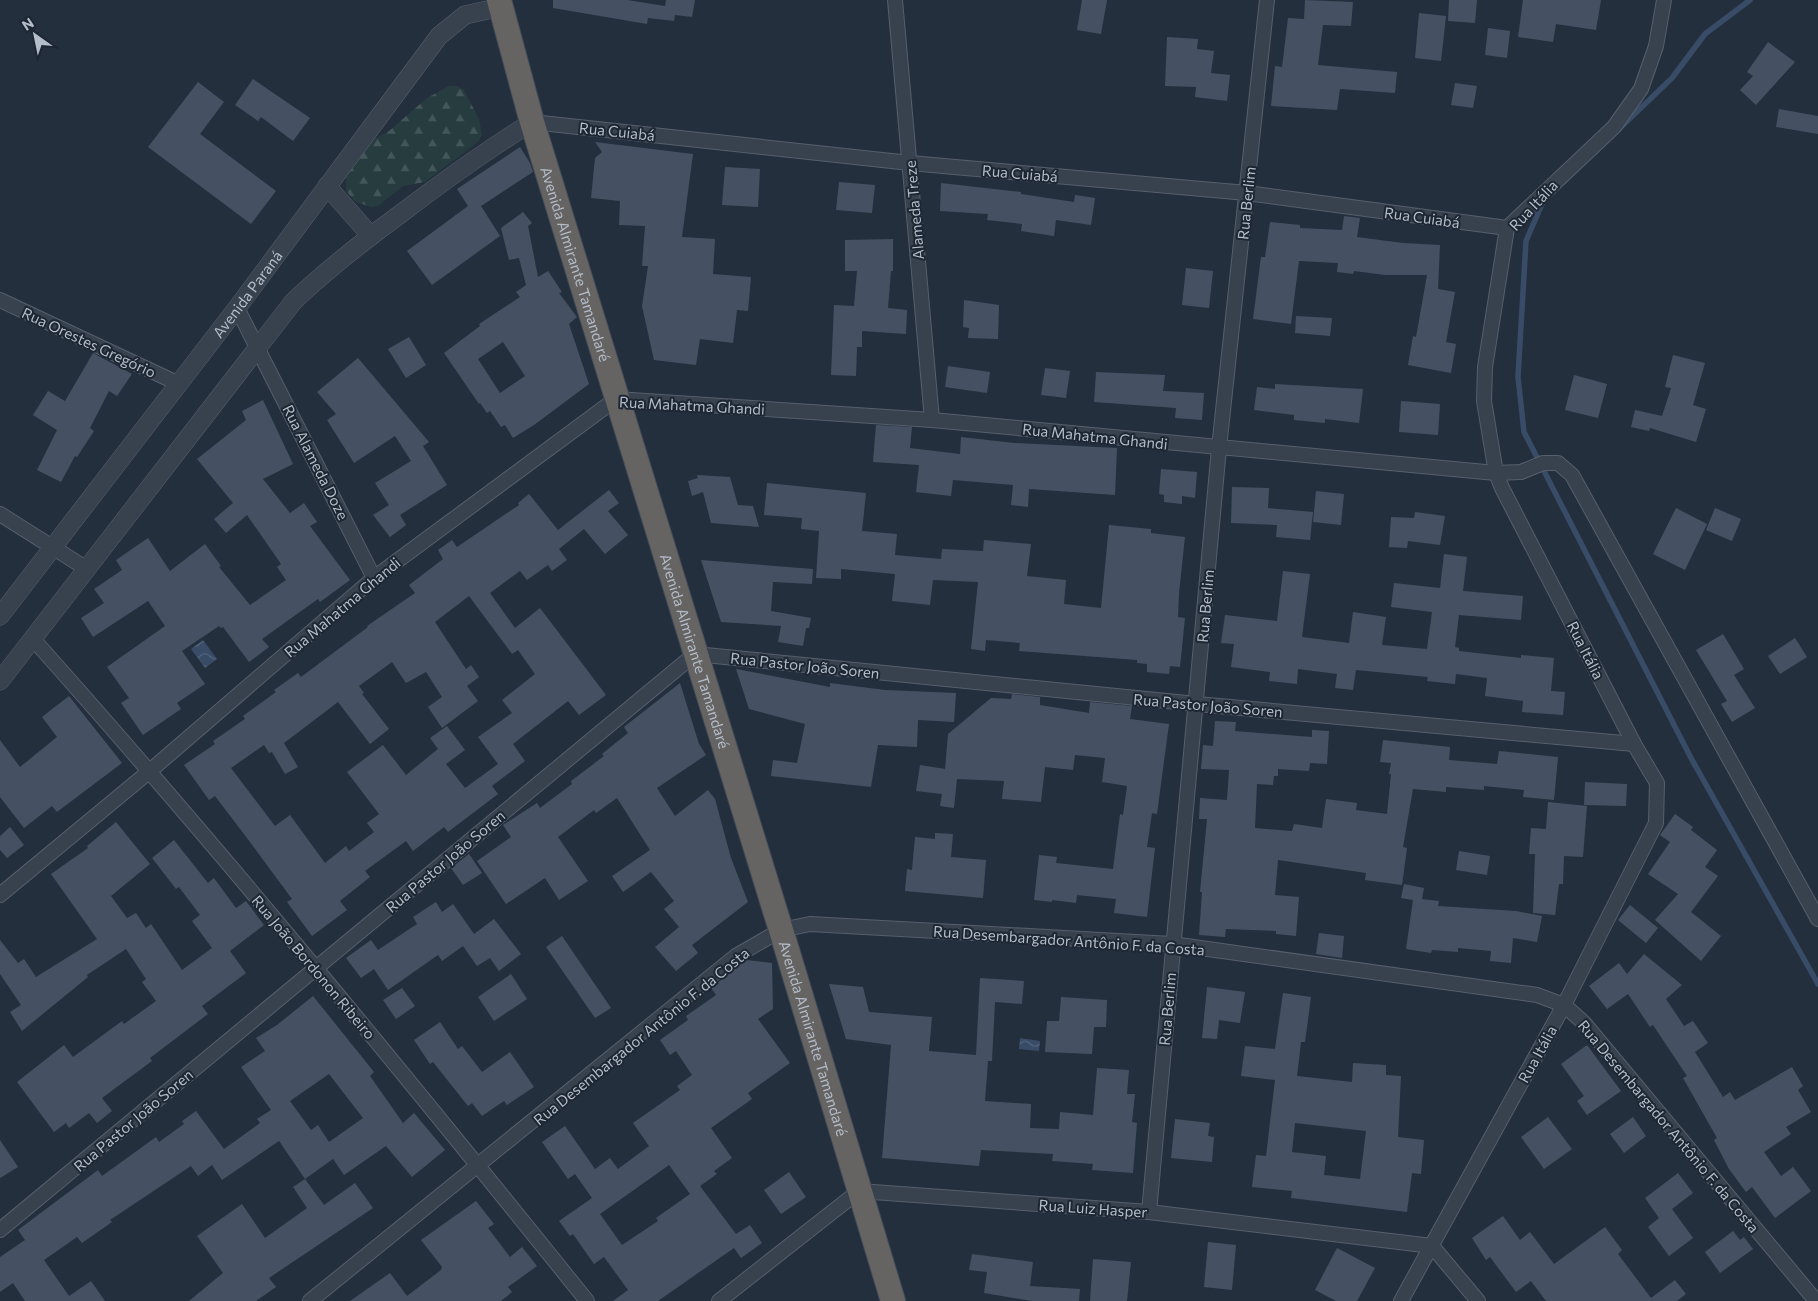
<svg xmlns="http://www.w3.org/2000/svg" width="1818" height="1301" font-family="Commissioner,sans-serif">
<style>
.forest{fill:url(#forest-firs)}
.water{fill:url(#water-waves)}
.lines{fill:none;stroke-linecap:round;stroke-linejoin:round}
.stream{stroke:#394c67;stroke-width:5.5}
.building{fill:#455162;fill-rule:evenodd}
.minor-casing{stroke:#565f6c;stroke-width:16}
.tertiary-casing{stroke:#565f6c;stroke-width:19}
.trunk-casing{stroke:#434c59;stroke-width:26}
.minor{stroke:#38414e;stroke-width:14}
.tertiary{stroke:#38414e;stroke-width:18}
.trunk{stroke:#656462;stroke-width:24}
.labels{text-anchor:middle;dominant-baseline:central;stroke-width:4;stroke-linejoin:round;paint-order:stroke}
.street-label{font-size:15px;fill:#b4bcc9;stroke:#1d2633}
</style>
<defs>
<pattern id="forest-firs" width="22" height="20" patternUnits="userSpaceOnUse" patternTransform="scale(1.25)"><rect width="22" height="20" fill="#263c3f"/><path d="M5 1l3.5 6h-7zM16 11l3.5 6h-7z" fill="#435659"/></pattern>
<pattern id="water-waves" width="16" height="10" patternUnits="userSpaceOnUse" patternTransform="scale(1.25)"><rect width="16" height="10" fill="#394c67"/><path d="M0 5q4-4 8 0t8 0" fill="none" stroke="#53647b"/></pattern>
</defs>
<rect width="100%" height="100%" fill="#242f3e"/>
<polygon class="forest" points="449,86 457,86 464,90 479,119 482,135 478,142 425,182 403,186 378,206 371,207 356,202 346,191 346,175 370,141 389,131 427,98"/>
<g class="water">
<polygon points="203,640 217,659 205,668 191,649"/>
<polygon points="1020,1038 1040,1041 1039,1051 1019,1049"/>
</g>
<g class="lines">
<g class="stream">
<polyline points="1620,128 1672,78 1705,34 1750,0"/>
<polyline points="1542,204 1526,241 1518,377 1524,432 1691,758 1818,984"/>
</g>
</g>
<g class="building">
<polygon points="553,0 627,0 665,6 666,0 695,0 692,17 675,15 674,21 648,18 647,24 553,8"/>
<polygon points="1082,0 1107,0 1101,34 1077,30"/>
<polygon points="1305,0 1353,2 1351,26 1323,25 1318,65 1397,72 1395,93 1340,89 1337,110 1271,106 1275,66 1282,67 1288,18 1304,19"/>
<polygon points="1449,0 1477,0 1475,23 1448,21"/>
<polygon points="1523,0 1601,0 1596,30 1556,24 1553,42 1518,37"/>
<polygon points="1419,13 1446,16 1441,61 1415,58"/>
<polygon points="1488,28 1510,31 1507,58 1485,55"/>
<polygon points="1167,37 1198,39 1197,49 1214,51 1211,73 1230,75 1227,101 1195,97 1196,87 1165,86"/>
<polygon points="1768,42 1795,62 1756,105 1740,90 1753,76 1747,72"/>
<polygon points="253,79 310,118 293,141 261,117 258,121 235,105"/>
<polygon points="198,82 224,102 200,134 276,191 251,224 148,147"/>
<polygon points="1455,83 1477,86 1473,108 1451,105"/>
<polygon points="1779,109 1818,116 1818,134 1776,127"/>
<polygon points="595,142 693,154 682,237 715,239 713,274 751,277 748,311 737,310 733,343 700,339 696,365 654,360 642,306 648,266 642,266 645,226 619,225 620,201 591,198 595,158 602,152"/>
<polygon points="520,147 530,163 533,172 481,206 500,236 432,285 407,251 468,206 457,189"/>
<polygon points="725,167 760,169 758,207 722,205"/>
<polygon points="839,182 875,185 872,213 836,210"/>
<polygon points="941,183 1021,192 1021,194 1074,202 1075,195 1095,198 1091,225 1056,220 1054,236 1021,231 1022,224 987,220 988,214 940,211"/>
<path d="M523 212 532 223 528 226 538 277 548 271 562 292 559 293 577 317 569 324 589 384 534 425 513 438 505 425 501 427 490 411 487 413 480 403 479 404 444 353 480 326 479 324 520 297 516 292 526 285 519 258 509 260 501 228ZM503 342 525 376 500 393 478 359Z"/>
<polygon points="1344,216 1360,218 1357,237 1403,243 1440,245 1438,289 1455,292 1446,342 1456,344 1451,373 1408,365 1413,336 1416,337 1427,275 1385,275 1354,271 1353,274 1337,272 1338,263 1299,261 1291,324 1253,319 1261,257 1265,257 1270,222 1300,225 1300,228 1342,230"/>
<polygon points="893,239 893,271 891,271 888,308 907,310 906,334 862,331 862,347 857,347 856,376 831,375 834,305 854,306 857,271 845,271 845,240"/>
<polygon points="1186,268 1213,271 1209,308 1182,305"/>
<polygon points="964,300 999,305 998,339 968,338 969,328 963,327"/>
<polygon points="1296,316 1332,318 1330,336 1295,333"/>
<polygon points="409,337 426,365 406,378 388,349"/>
<polygon points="93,353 132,374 117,396 109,391 90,428 94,431 77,457 75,456 61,482 37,470 57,430 33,415 48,391 65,401"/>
<polygon points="1673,355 1705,363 1693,405 1706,409 1696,442 1650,428 1649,431 1631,427 1635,410 1662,416 1671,388 1665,387"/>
<polygon points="358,358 429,442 423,446 447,485 400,515 406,525 390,537 373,515 389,505 375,483 411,461 395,436 354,463 327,420 336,414 317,392"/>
<polygon points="948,366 990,372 987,393 945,387"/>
<polygon points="1045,368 1070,371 1066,398 1041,395"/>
<polygon points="1096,372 1165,375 1163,391 1204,393 1202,420 1175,418 1176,408 1094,402"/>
<polygon points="1574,375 1607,384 1598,418 1565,410"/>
<polygon points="1275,384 1363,389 1359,423 1325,419 1325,423 1294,420 1294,415 1254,410 1257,387 1275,389"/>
<polygon points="263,400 293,464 263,479 290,513 304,503 317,522 310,526 350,580 320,602 318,599 262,639 269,647 249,662 223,627 221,628 219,626 182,651 205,684 177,703 181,709 143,735 121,703 129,698 107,667 165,626 148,601 93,637 81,618 104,603 94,589 122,570 116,560 148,538 170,571 205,544 221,566 219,567 250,605 286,580 277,567 281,564 247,515 226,533 214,519 233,503 197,459 246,420 242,411"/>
<polygon points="1401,401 1440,404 1438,435 1399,432"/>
<polygon points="876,425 912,427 910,448 960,454 961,437 1014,443 1117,448 1115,495 1029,489 1028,507 1011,505 1013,485 953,480 951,496 916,492 919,465 873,462"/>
<polygon points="1161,469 1197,472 1195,498 1182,496 1182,504 1164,502 1164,495 1159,494"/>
<polygon points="697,475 730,477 738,505 753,506 759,527 711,523 703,492 692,496 688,481 698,478"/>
<polygon points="767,483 866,493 862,531 897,534 895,555 941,559 942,549 983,551 984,540 1031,544 1027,576 1066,580 1064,604 1101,608 1109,525 1151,529 1151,533 1185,537 1179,593 1178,617 1185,618 1180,667 1170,666 1169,674 1147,672 1147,664 1137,663 1137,660 1019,651 1020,643 986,640 985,651 971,649 978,582 933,580 930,605 892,601 895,574 841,569 841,579 816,578 819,531 801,529 802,518 764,515"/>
<polygon points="1232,487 1269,488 1268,508 1313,512 1310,540 1276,537 1277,525 1231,523"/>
<path d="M609 490 619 503 608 511 628 535 605 554 584 529 559 549 567 560 552 571 548 565 527 580 520 571 490 593 515 628 540 608 606 695 579 715 568 701 513 744 525 761 492 786 498 794 448 832 444 827 413 851 406 841 365 871 370 877 340 901 347 910 312 936 287 902 292 899 250 842 215 796 209 800 184 765 215 744 213 741 245 719 243 716 276 692 274 690 298 673 301 677 368 627 367 626 415 593 409 585 443 559 438 550 452 540 457 547 519 505 518 503 529 494 558 530ZM469 596 512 654 518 650 535 674 502 700 512 713 478 737 498 764 465 788 446 764 465 750 447 726 430 738 438 749 406 775 383 745 347 772 379 814 367 823 374 832 349 851 346 846 325 863 290 815 275 826 231 768 264 745 269 753 272 752 285 774 298 767 284 743 338 702 370 744 389 729 362 694 364 693 359 686 392 662 406 683 426 672 442 697 428 707 442 728 478 701 467 686 479 677 471 665 466 669 435 622Z"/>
<polygon points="1316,491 1344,494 1341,525 1313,522"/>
<polygon points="1676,508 1707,524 1685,570 1653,554"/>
<polygon points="1715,508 1741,519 1732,541 1706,530"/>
<polygon points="1415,512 1445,516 1440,545 1408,541 1407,548 1389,547 1391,517 1414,518"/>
<polygon points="1444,554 1467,557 1463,591 1523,596 1521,620 1459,615 1455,647 1459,648 1459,651 1521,658 1521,655 1554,658 1551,691 1565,692 1563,715 1522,712 1523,701 1485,696 1487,678 1456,674 1455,684 1427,681 1428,677 1356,670 1353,690 1335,688 1337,674 1298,669 1297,684 1269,681 1270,672 1231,667 1234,644 1221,643 1225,615 1277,621 1283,571 1310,574 1302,637 1349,643 1353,612 1386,617 1382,645 1427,649 1432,612 1391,607 1394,583 1440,588"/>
<polygon points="701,560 813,569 812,584 773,582 771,611 811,618 809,628 806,628 803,646 778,642 781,626 721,622"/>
<polygon points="1723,634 1744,669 1734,675 1755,708 1732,722 1721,704 1727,701 1696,650"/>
<polygon points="1795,638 1807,657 1780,674 1768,656"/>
<polygon points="736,669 830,687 830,683 885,690 956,693 954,722 918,720 917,747 878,745 871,787 771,776 773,760 797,763 805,724 749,709"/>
<polygon points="680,683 699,744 706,755 657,788 675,816 708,790 715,799 731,858 748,902 692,945 698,953 676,971 655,947 679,927 664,909 674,901 651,872 623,892 612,876 650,850 617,798 596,813 594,810 558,837 588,881 559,900 545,878 506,904 477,861 511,837 503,825 537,803 540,808 572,784 571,781 604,756 602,754 628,733 624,727"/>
<polygon points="1012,694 1040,697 1040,705 1089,713 1090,702 1132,706 1130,719 1169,724 1157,814 1152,813 1147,847 1155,848 1147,917 1114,913 1116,899 1077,895 1076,903 1052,900 1052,902 1034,900 1039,855 1057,857 1056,863 1113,869 1120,814 1123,815 1127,786 1102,782 1105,758 1075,755 1073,770 1045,767 1041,802 1002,799 1004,781 957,779 954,808 940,806 942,794 916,791 920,765 945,769 948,734 991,698 1011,699"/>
<polygon points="69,696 122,763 57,812 52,806 24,828 0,797 0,740 20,767 57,737 42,717"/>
<polygon points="1215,721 1236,722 1235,731 1312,737 1312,730 1329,731 1327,764 1310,763 1309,771 1278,769 1278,776 1274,776 1273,785 1257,784 1255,828 1292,831 1294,824 1322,828 1326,799 1357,803 1356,810 1387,814 1391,774 1389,774 1391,763 1380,762 1383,740 1450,747 1449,760 1497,764 1499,751 1558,757 1554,800 1523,797 1524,790 1484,786 1484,790 1446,787 1446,792 1413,789 1403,847 1407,848 1402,885 1365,880 1366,873 1278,860 1275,895 1299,897 1296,936 1276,934 1276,931 1226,929 1225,937 1199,935 1202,892 1200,892 1207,819 1199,819 1200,798 1227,800 1229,770 1201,769 1203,745 1213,746"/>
<polygon points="1585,782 1627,784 1626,806 1584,805"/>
<polygon points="1548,802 1587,806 1583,857 1564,856 1563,884 1559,884 1555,915 1533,913 1535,854 1529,854 1531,828 1546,829"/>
<polygon points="1675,814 1693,827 1691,830 1717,850 1705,867 1718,876 1691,912 1721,936 1701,961 1655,920 1678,894 1648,874 1670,842 1660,835"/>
<polygon points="116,822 150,864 111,896 127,918 136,913 146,928 151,924 182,970 212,948 192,921 200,915 179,887 176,889 152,858 174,840 208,883 214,878 236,908 246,901 264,925 230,951 246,973 202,1006 208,1014 150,1058 152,1061 102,1098 112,1111 97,1123 89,1113 69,1128 66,1123 54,1132 17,1082 64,1045 73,1057 122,1021 124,1024 156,1001 142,982 146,979 126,949 87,975 88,977 22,1031 10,1012 21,1005 0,974 0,940 18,963 24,959 36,977 97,939 51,874 88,848 87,846"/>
<polygon points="10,827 24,845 7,858 0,850 0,836"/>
<polygon points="935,833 953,834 951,857 986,860 983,898 905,891 907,869 912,870 915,837 935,839"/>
<polygon points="1459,851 1490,856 1487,875 1456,870"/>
<polygon points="469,854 482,873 463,885 451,868"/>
<polygon points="1404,884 1424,888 1422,899 1439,901 1438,906 1516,911 1542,916 1537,942 1513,938 1511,963 1490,961 1491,951 1458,948 1458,952 1432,950 1431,953 1406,949 1413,900 1401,898"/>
<polygon points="436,902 442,912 453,904 474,934 494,919 521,954 499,971 490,958 477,966 463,946 442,961 438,955 388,990 374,969 361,978 346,958 371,940 378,950 417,924 413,917"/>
<polygon points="1630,905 1658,928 1646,943 1618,920"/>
<polygon points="1319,933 1344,936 1342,958 1316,954"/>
<polygon points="562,936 611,1008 595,1018 546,947"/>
<polygon points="1644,954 1682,985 1666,999 1684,1026 1693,1021 1708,1043 1695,1052 1723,1097 1730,1092 1735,1100 1792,1067 1803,1086 1798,1090 1811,1112 1786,1127 1791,1134 1764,1152 1781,1176 1793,1167 1811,1191 1775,1218 1752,1187 1746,1192 1729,1169 1714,1140 1717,1138 1683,1078 1687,1076 1653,1025 1650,1027 1628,994 1607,1009 1589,986 1619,963 1627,974"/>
<path d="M746 960 772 963 773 1009 758 1019 790 1063 748 1093 752 1099 711 1128 732 1158 714 1171 717 1174 700 1186 736 1234 750 1225 762 1243 741 1258 734 1248 658 1301H613L628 1290 604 1257 594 1264 573 1234 570 1236 559 1221 592 1198 575 1174 568 1179 542 1142 565 1126 595 1169 610 1158 618 1169 649 1146 633 1123 680 1090 677 1086 692 1075 676 1051 670 1055 660 1040 688 1020 686 1016 716 995 711 988ZM669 1165 690 1194 656 1218 658 1221 622 1245 600 1214Z"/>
<polygon points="511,974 527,999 494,1021 478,997"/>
<polygon points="980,978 1024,981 1022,1004 995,1002 992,1061 988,1061 985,1101 1031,1104 1030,1128 1059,1129 1060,1112 1093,1115 1097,1068 1129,1070 1127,1094 1135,1094 1132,1122 1137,1123 1133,1173 1092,1170 1093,1164 1052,1161 1053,1154 981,1150 979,1166 882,1158 891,1045 846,1039 829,984 863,987 869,1012 932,1017 929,1051 976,1055"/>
<polygon points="1207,987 1245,992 1240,1023 1219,1020 1217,1039 1202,1038"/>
<polygon points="402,988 415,1006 396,1019 383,1000"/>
<path d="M1283 993 1311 997 1305 1042H1301L1297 1076 1352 1082 1353 1063 1386 1065V1075L1401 1076 1398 1137 1424 1140 1421 1174 1412 1173 1407 1212 1291 1198 1292 1191 1252 1187 1256 1155 1266 1156 1275 1080 1241 1076 1245 1046 1275 1049ZM1295 1123 1366 1131 1360 1179 1324 1175 1326 1156 1292 1152Z"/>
<path d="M313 996 374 1072 370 1076 403 1123 414 1113 445 1150 412 1177 386 1146 344 1175 333 1159 305 1179 279 1141 222 1180 212 1165 198 1176 191 1166 110 1220 112 1222 82 1243 77 1237 44 1260 69 1296 91 1281 105 1301H25L13 1283 0 1292V1257L25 1240 18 1230 98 1170 102 1176 156 1137 159 1142 184 1124 182 1121 196 1111 224 1149 260 1123 257 1119 271 1110 241 1067 265 1051 256 1038 277 1025ZM329 1074 363 1118 329 1142 318 1125 311 1130 290 1101Z"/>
<polygon points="1061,997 1107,1000 1106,1027 1094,1027 1092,1054 1045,1052 1047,1021 1059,1021"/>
<polygon points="440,1022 458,1049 462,1046 482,1072 510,1052 534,1087 507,1105 504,1101 482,1116 472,1103 468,1106 433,1062 430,1064 414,1040"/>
<polygon points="1587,1045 1621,1091 1587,1115 1577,1101 1584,1096 1561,1064"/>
<polygon points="1548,1117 1572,1149 1544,1169 1521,1137"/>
<polygon points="1633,1117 1646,1136 1624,1153 1610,1134"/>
<polygon points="1175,1119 1210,1123 1208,1136 1214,1137 1212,1162 1171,1158"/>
<polygon points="0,1140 18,1167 0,1178"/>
<polygon points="789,1172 806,1197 781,1214 764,1190"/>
<polygon points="1678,1173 1693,1193 1672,1209 1693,1238 1669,1256 1648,1227 1659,1218 1645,1198"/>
<polygon points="305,1179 324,1205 355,1183 373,1208 269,1278 276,1287 256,1301 189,1301 223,1273 197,1236 242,1204 265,1238 307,1208 293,1187"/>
<polygon points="476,1201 494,1224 488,1228 510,1257 522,1247 537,1266 508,1287 512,1292 501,1301 350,1301 390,1273 407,1296 441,1270 442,1267 421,1240"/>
<polygon points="1503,1216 1520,1240 1530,1232 1554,1264 1605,1227 1622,1250 1618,1254 1651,1298 1675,1280 1686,1294 1677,1301 1546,1301 1531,1281 1516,1292 1490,1257 1486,1260 1472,1238"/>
<polygon points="1733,1231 1740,1240 1744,1237 1753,1249 1720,1273 1705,1252"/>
<polygon points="1208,1242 1236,1245 1232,1290 1204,1287"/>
<polygon points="1337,1248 1375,1268 1357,1301 1336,1301 1315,1290"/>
<polygon points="972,1254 1033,1262 1030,1286 1080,1289 1079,1301 1032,1301 984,1293 987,1272 969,1270"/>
<polygon points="1093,1259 1131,1262 1127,1301 1090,1301"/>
</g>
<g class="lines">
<defs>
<g id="minor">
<polyline points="895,0 932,420"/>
<polyline points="532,122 910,163 1247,193 1507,228"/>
<polyline points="0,300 177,383"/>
<polyline points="237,308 374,578"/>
<polyline points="0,514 87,569"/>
<path d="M33 639C225 854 407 1077 587 1301"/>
<polyline points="0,895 151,770 374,578 616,399 932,420 1496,473 1521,472 1543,463 1558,463 1572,475 1818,919"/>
<polyline points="1149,1212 1219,448 1267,0"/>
<polyline points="0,1230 695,654 1197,704 1634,744"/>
<polyline points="310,1301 736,956 781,930 810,924 1172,944 1537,995 1564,1005 1584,1023 1816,1301"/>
<polyline points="719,1301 859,1191 1149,1212 1432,1246 1478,1301"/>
<polyline points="1401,1301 1564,1005 1656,823 1657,783 1634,744 1502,488 1496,473 1484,401 1485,367 1507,228 1614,127 1641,89 1656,46 1664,0"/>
</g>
<g id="tertiary">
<polyline points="327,186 371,236"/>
<path id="s1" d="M0 616 237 308 439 36 465 15 501 7"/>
<path d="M0 681 293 302C327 269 365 240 403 212 445 180 487 150 532 122"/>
</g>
<g id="trunk">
<path id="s2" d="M499 0 532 122 781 930 893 1301"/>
</g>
</defs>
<use href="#minor" class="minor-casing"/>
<use href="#tertiary" class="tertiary-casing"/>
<use href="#trunk" class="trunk-casing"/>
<use href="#minor" class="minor"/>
<use href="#tertiary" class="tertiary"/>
<use href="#trunk" class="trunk"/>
</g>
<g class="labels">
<g class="street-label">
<text transform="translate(617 131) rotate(6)">Rua Cuiabá</text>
<text transform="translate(1020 173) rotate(5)">Rua Cuiabá</text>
<text transform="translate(1246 203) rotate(-84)">Rua Berlim</text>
<text transform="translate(1533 205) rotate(-47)">Rua Itália</text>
<text transform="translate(914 210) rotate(-95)">Alameda Treze</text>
<text transform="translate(1422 217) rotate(8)">Rua Cuiabá</text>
<text stroke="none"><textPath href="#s2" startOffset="275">Avenida Almirante Tamandaré</textPath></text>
<text stroke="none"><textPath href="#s1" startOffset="406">Avenida Paraná</textPath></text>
<text transform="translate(89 342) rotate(25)">Rua Orestes Gregório</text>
<text transform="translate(692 405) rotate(3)">Rua Mahatma Ghandi</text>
<text transform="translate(1095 436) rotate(6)">Rua Mahatma Ghandi</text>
<text transform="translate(316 462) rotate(63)">Rua Alameda Doze</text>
<text transform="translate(1205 606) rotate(-85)">Rua Berlim</text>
<text transform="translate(342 607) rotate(-40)">Rua Mahatma Ghandi</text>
<text transform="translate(1586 650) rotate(63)">Rua Itália</text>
<text stroke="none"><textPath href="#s2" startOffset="680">Avenida Almirante Tamandaré</textPath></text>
<text transform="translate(805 665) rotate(6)">Rua Pastor João Soren</text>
<text transform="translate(1208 705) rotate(5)">Rua Pastor João Soren</text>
<text transform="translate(445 861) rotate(-40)">Rua Pastor João Soren</text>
<text transform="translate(1069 940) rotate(4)">Rua Desembargador Antônio F. da Costa</text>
<text transform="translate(314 967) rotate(50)">Rua João Bordonon Ribeiro</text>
<text transform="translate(1167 1009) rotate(-85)">Rua Berlim</text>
<text transform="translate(641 1036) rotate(-39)">Rua Desembargador Antônio F. da Costa</text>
<text stroke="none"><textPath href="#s2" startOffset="1085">Avenida Almirante Tamandaré</textPath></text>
<text transform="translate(1537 1054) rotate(-61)">Rua Itália</text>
<text transform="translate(133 1120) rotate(-40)">Rua Pastor João Soren</text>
<text transform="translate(1669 1126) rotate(50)">Rua Desembargador Antônio F. da Costa</text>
<text transform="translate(1093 1208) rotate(4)">Rua Luiz Hasper</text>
</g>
</g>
<g transform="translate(35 35) rotate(327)" stroke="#1d2633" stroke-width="4" paint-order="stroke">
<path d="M0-4L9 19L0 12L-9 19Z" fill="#b4bcc9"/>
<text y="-8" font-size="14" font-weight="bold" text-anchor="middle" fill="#b4bcc9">N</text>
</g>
</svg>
